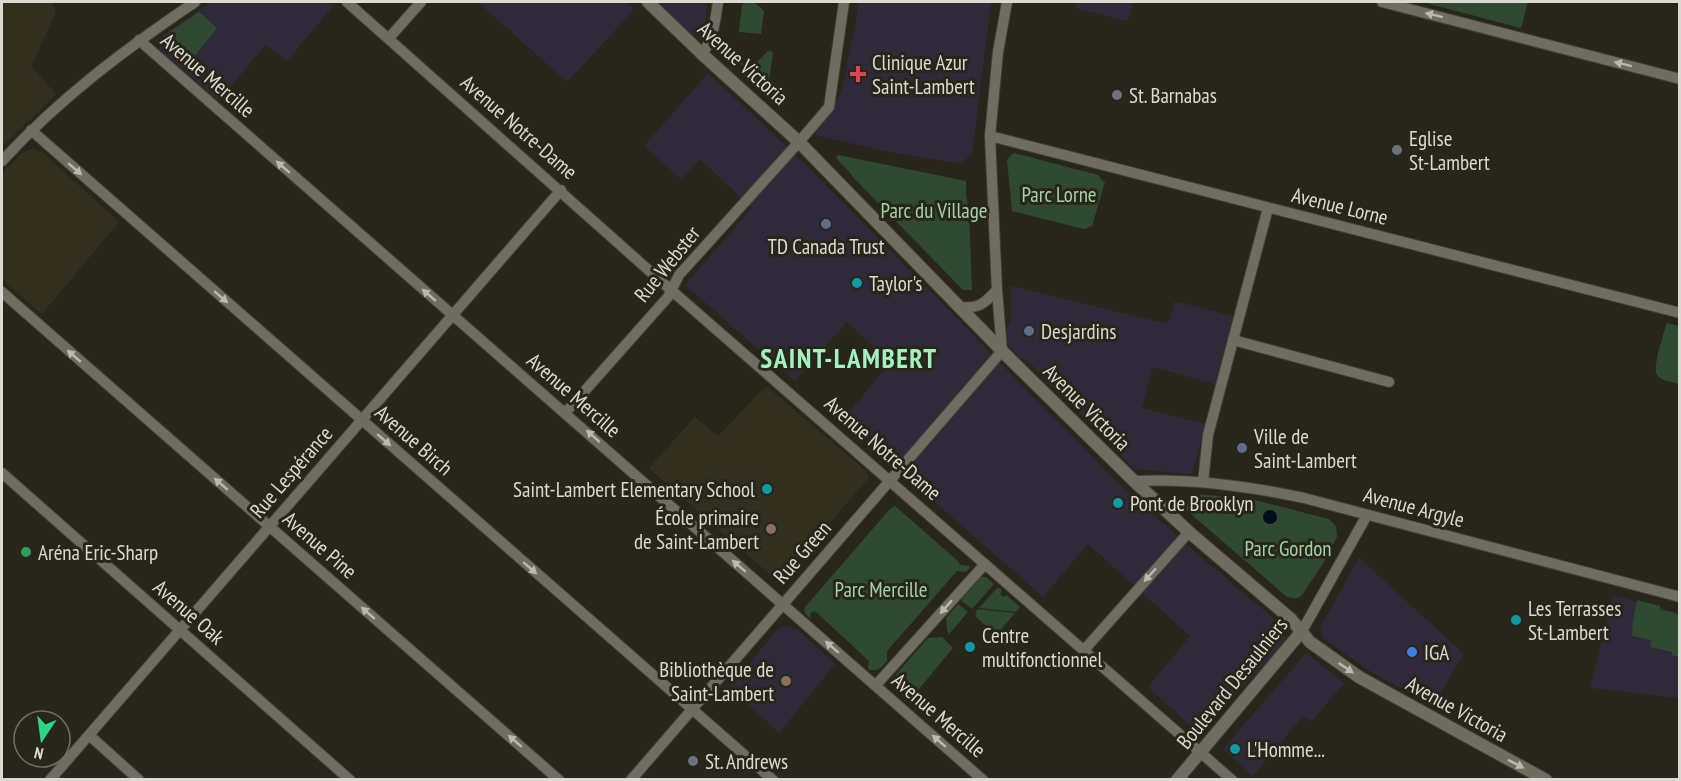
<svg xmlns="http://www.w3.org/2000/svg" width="1681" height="781" font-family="'PT Sans Narrow',sans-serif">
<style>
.commercial{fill:#2f2a3a}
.built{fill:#332f1e}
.green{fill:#304a31}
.water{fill:#000e24}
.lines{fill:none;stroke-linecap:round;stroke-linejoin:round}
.minor-casing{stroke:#414036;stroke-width:12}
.tertiary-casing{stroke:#414036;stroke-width:14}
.minor{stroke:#706d60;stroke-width:10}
.tertiary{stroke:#706d60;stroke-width:12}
.oneway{fill:#bbb9b0}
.health-dot{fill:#e0444e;stroke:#28261a;stroke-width:2}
.worship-dot{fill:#6b7280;stroke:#28261a;stroke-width:2}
.service-dot{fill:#5c6f8a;stroke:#28261a;stroke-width:2}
.culture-dot{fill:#0f9aa8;stroke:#28261a;stroke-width:2}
.education-dot{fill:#8d6e63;stroke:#28261a;stroke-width:2}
.leisure-dot{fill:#2e9e5b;stroke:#28261a;stroke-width:2}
.shop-dot{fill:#3f7fe0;stroke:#28261a;stroke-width:2}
.labels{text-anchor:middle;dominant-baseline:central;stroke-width:6;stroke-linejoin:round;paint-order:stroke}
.poi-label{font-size:21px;fill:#dbdad2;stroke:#28261a;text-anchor:start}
.street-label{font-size:21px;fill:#dbdad2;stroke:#28261a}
.park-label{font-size:21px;fill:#a1d3a4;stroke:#28261a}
.district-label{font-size:27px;font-weight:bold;letter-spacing:1.5px;fill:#a5f0bf;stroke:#28261a}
</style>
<rect width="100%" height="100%" fill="#28261a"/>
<g class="commercial">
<polygon points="211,2 328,2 333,6 287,61 265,45 219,101 159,49 162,36"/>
<polygon points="478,2 626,2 634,10 567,82"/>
<polygon points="657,2 707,2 705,25 692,38"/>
<polygon points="858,2 991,2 972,153 961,164 889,152 815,135 841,93 856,22"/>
<polygon points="1077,2 1133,2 1128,21 1076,8"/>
<polygon points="708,73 809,168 1125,490 1203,559 1280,624 1284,629 1285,638 1284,643 1204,729 1197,731 1195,730 1148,687 1190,636 1088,544 1043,597 842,421 890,362 847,322 795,381 685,285 752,208 700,159 681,179 644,146"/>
<polygon points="1011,286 1168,324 1175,301 1233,316 1215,384 1153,367 1142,408 1205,424 1192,474 1134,469 1026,359 1020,358 1010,347 1007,339 1007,326 1011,322"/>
<polygon points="1359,558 1464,654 1433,706 1368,670 1322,637 1320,630 1322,624"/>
<polygon points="1613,595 1679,613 1679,698 1590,688"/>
<polygon points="784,626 798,630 835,664 779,733 730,687 776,631"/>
<polygon points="1306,653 1344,683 1312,721 1302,717 1253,776 1223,749"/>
</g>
<g class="built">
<polygon points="2,2 52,2 56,13 31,66 56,94 2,147"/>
<polygon points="33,148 42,152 119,222 42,314 2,279 2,174 22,153"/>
<polygon points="766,386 866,471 868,475 867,480 781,579 775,579 649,468 695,417 718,436"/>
</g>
<g class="green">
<polygon points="746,2 754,2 764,11 761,34 739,32 742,5"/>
<polygon points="1422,2 1528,2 1521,28"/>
<polygon points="199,12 217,28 194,57 184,67 163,47 164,36"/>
<polygon points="768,51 773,52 768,89 739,63 741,61 750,69"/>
<polygon points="1014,153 1098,175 1103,181 1105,182 1092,226 1084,229 1012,211 1007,160 1011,155"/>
<polygon points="838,155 966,181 966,195 969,211 972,290 963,290 852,176 852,175 836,158"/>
<path d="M1667 323 1679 326V384C1673 382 1661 381 1657 375 1652 367 1664 333 1667 323Z"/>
<path d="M1195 494 1251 499 1329 519 1336 526 1337 537 1324 562 1302 595C1297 600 1293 598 1287 597L1184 508Z"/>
<path d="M895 506 958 561 960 565 970 566 969 569 965 572 957 571 887 651V661C881 667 878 673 868 669L869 661 815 611 810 613 811 619C807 615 803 613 805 607L890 509Z"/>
<polygon points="981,577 986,577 994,584 972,609 961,600"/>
<polygon points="998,587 1002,591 1000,594 1004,597 1006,595 1020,607 1016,612 979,608"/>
<polygon points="1637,600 1660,606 1660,610 1672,612 1679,615 1679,657 1672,655 1672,652 1650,647 1651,640 1632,636 1633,628 1632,626"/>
<polygon points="958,604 968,612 949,634 947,631 946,618"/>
<polygon points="978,609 1015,613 996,635 975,616 977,614 975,613"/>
<path d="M942 637 953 648 909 701C902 694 891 689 893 678L928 638Z"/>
</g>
<circle class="water" cx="1270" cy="517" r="7"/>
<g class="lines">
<defs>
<g id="minor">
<polyline points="347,2 671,290 1232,780"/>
<polyline points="1382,2 1680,79"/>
<polyline points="389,38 421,2"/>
<polyline points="139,40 983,780"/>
<path d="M702 54C714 38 715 21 718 2"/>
<polyline points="31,130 773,780"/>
<polyline points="990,136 1680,313"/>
<path d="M2 161C60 98 124 50 195 2"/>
<polyline points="2,292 559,780"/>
<path d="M960 307C979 309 985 303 997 290"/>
<polyline points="1233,340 1389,382"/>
<polyline points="566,412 668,297 679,275 799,142 829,107 844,2"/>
<polyline points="2,473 350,780"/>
<path d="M1134 481C1191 478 1248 486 1304 498L1680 597"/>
<polyline points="1203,482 1208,435 1268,208"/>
<polyline points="1302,631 1367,515"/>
<polyline points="1084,650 1189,532"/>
<polyline points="876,685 985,564"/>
<polyline points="89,735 139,780"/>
<polyline points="50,780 561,190"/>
<polyline points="631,780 1002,351 997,290 990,136 998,52 1007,2"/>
</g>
<g id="tertiary">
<polyline points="648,2 702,54 799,142 1010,359 1134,481 1189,532 1291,619 1310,642 1359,677 1546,780"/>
<polyline points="1177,780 1302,631"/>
</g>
</defs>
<use href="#minor" class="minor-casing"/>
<use href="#tertiary" class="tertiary-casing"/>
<use href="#minor" class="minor"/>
<use href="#tertiary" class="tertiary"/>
</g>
<defs><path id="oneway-solid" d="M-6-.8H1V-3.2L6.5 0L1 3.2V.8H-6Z" transform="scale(1.5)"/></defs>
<g class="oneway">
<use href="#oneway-solid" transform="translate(1434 15) rotate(-166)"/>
<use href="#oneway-solid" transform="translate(1623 64) rotate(-166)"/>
<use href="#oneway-solid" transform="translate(283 167) rotate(-139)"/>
<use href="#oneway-solid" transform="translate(75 169) rotate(41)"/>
<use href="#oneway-solid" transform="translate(429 295) rotate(-139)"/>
<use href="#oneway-solid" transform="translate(221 297) rotate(41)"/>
<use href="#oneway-solid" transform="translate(74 356) rotate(-139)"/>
<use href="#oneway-solid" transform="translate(593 436) rotate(-138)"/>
<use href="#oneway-solid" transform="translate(384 440) rotate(41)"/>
<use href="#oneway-solid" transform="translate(221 484) rotate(-139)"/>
<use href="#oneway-solid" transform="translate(739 566) rotate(-139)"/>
<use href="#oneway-solid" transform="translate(530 568) rotate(41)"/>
<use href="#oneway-solid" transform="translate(1150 575) rotate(132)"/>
<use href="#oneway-solid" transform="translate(946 607) rotate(132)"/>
<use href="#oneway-solid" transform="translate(368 613) rotate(-139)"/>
<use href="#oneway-solid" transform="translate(832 647) rotate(-139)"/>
<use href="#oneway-solid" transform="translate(1346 668) rotate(34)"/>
<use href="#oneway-solid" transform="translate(515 741) rotate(-139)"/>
<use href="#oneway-solid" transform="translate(939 741) rotate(-139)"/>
<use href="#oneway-solid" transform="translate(1516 764) rotate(27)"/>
</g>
<path class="health-dot" d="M855 65h6v6h6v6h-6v6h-6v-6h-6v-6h6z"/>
<g class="worship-dot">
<circle cx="1117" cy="95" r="6"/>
<circle cx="1397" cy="150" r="6"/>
<circle cx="693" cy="761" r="6"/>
</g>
<g class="service-dot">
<circle cx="826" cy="224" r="6"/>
<circle cx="1029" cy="331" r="6"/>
<circle cx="1242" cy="448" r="6"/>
</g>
<g class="culture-dot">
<circle cx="857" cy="283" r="6"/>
<circle cx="767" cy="489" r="6"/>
<circle cx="1118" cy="503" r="6"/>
<circle cx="1516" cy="620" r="6"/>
<circle cx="970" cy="647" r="6"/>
<circle cx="1235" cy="749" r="6"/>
</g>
<g class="education-dot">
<circle cx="771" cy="529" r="6"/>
<circle cx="786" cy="681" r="6"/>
</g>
<circle class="leisure-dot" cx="26" cy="552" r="6"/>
<circle class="shop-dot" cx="1412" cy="652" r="6"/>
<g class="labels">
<g class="poi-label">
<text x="872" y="62">Clinique Azur<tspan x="872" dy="24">Saint-Lambert</tspan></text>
<text x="1129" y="95">St. Barnabas</text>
<text x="1409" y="138">Eglise<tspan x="1409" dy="24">St-Lambert</tspan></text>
<text x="826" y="246" text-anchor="middle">TD Canada Trust</text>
<text x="869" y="283">Taylor's</text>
<text x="1041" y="331">Desjardins</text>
<text x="1254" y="436">Ville de<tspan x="1254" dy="24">Saint-Lambert</tspan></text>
<text x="755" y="489" text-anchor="end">Saint-Lambert Elementary School</text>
<text x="1130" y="503">Pont de Brooklyn</text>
<text x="759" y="517" text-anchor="end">École primaire<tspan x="759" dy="24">de Saint-Lambert</tspan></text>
<text x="38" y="552">Aréna Eric-Sharp</text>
<text x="1528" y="608">Les Terrasses<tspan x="1528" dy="24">St-Lambert</tspan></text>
<text x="982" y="635">Centre<tspan x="982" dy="24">multifonctionnel</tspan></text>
<text x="1424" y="652">IGA</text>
<text x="774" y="669" text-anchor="end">Bibliothèque de<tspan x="774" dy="24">Saint-Lambert</tspan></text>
<text x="1247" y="749">L'Homme...</text>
<text x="705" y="761">St. Andrews</text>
</g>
<g class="street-label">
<text transform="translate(743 63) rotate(42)">Avenue Victoria</text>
<text transform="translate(208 75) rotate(41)">Avenue Mercille</text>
<text transform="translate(519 127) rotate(41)">Avenue Notre-Dame</text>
<text transform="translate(1340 206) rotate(14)">Avenue Lorne</text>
<text transform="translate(667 264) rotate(-51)">Rue Webster</text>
<text transform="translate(574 395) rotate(41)">Avenue Mercille</text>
<text transform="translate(1087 407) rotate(45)">Avenue Victoria</text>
<text transform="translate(414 440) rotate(41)">Avenue Birch</text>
<text transform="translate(883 448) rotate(41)">Avenue Notre-Dame</text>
<text transform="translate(291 472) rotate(-49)">Rue Lespérance</text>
<text transform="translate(1414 507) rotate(15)">Avenue Argyle</text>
<text transform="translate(320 545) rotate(41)">Avenue Pine</text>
<text transform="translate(802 552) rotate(-49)">Rue Green</text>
<text transform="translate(189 612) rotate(41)">Avenue Oak</text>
<text transform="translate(1232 683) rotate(-51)">Boulevard Desaulniers</text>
<text transform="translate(1457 709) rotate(29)">Avenue Victoria</text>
<text transform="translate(939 715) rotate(41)">Avenue Mercille</text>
</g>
<g class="park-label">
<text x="1059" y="194">Parc Lorne</text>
<text x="934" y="210">Parc du Village</text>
<text x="1288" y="548">Parc Gordon</text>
<text x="881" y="589">Parc Mercille</text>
</g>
<g class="district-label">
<text x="849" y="358">SAINT-LAMBERT</text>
</g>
</g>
<rect width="1681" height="781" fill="none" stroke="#dbdad2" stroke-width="6"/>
<g transform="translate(42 739) rotate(193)"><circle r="28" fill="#28261a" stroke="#706e64" stroke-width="1.5"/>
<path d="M0-4.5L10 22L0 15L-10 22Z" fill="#2dd884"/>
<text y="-9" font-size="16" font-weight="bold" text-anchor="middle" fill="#dbdad2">N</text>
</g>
</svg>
